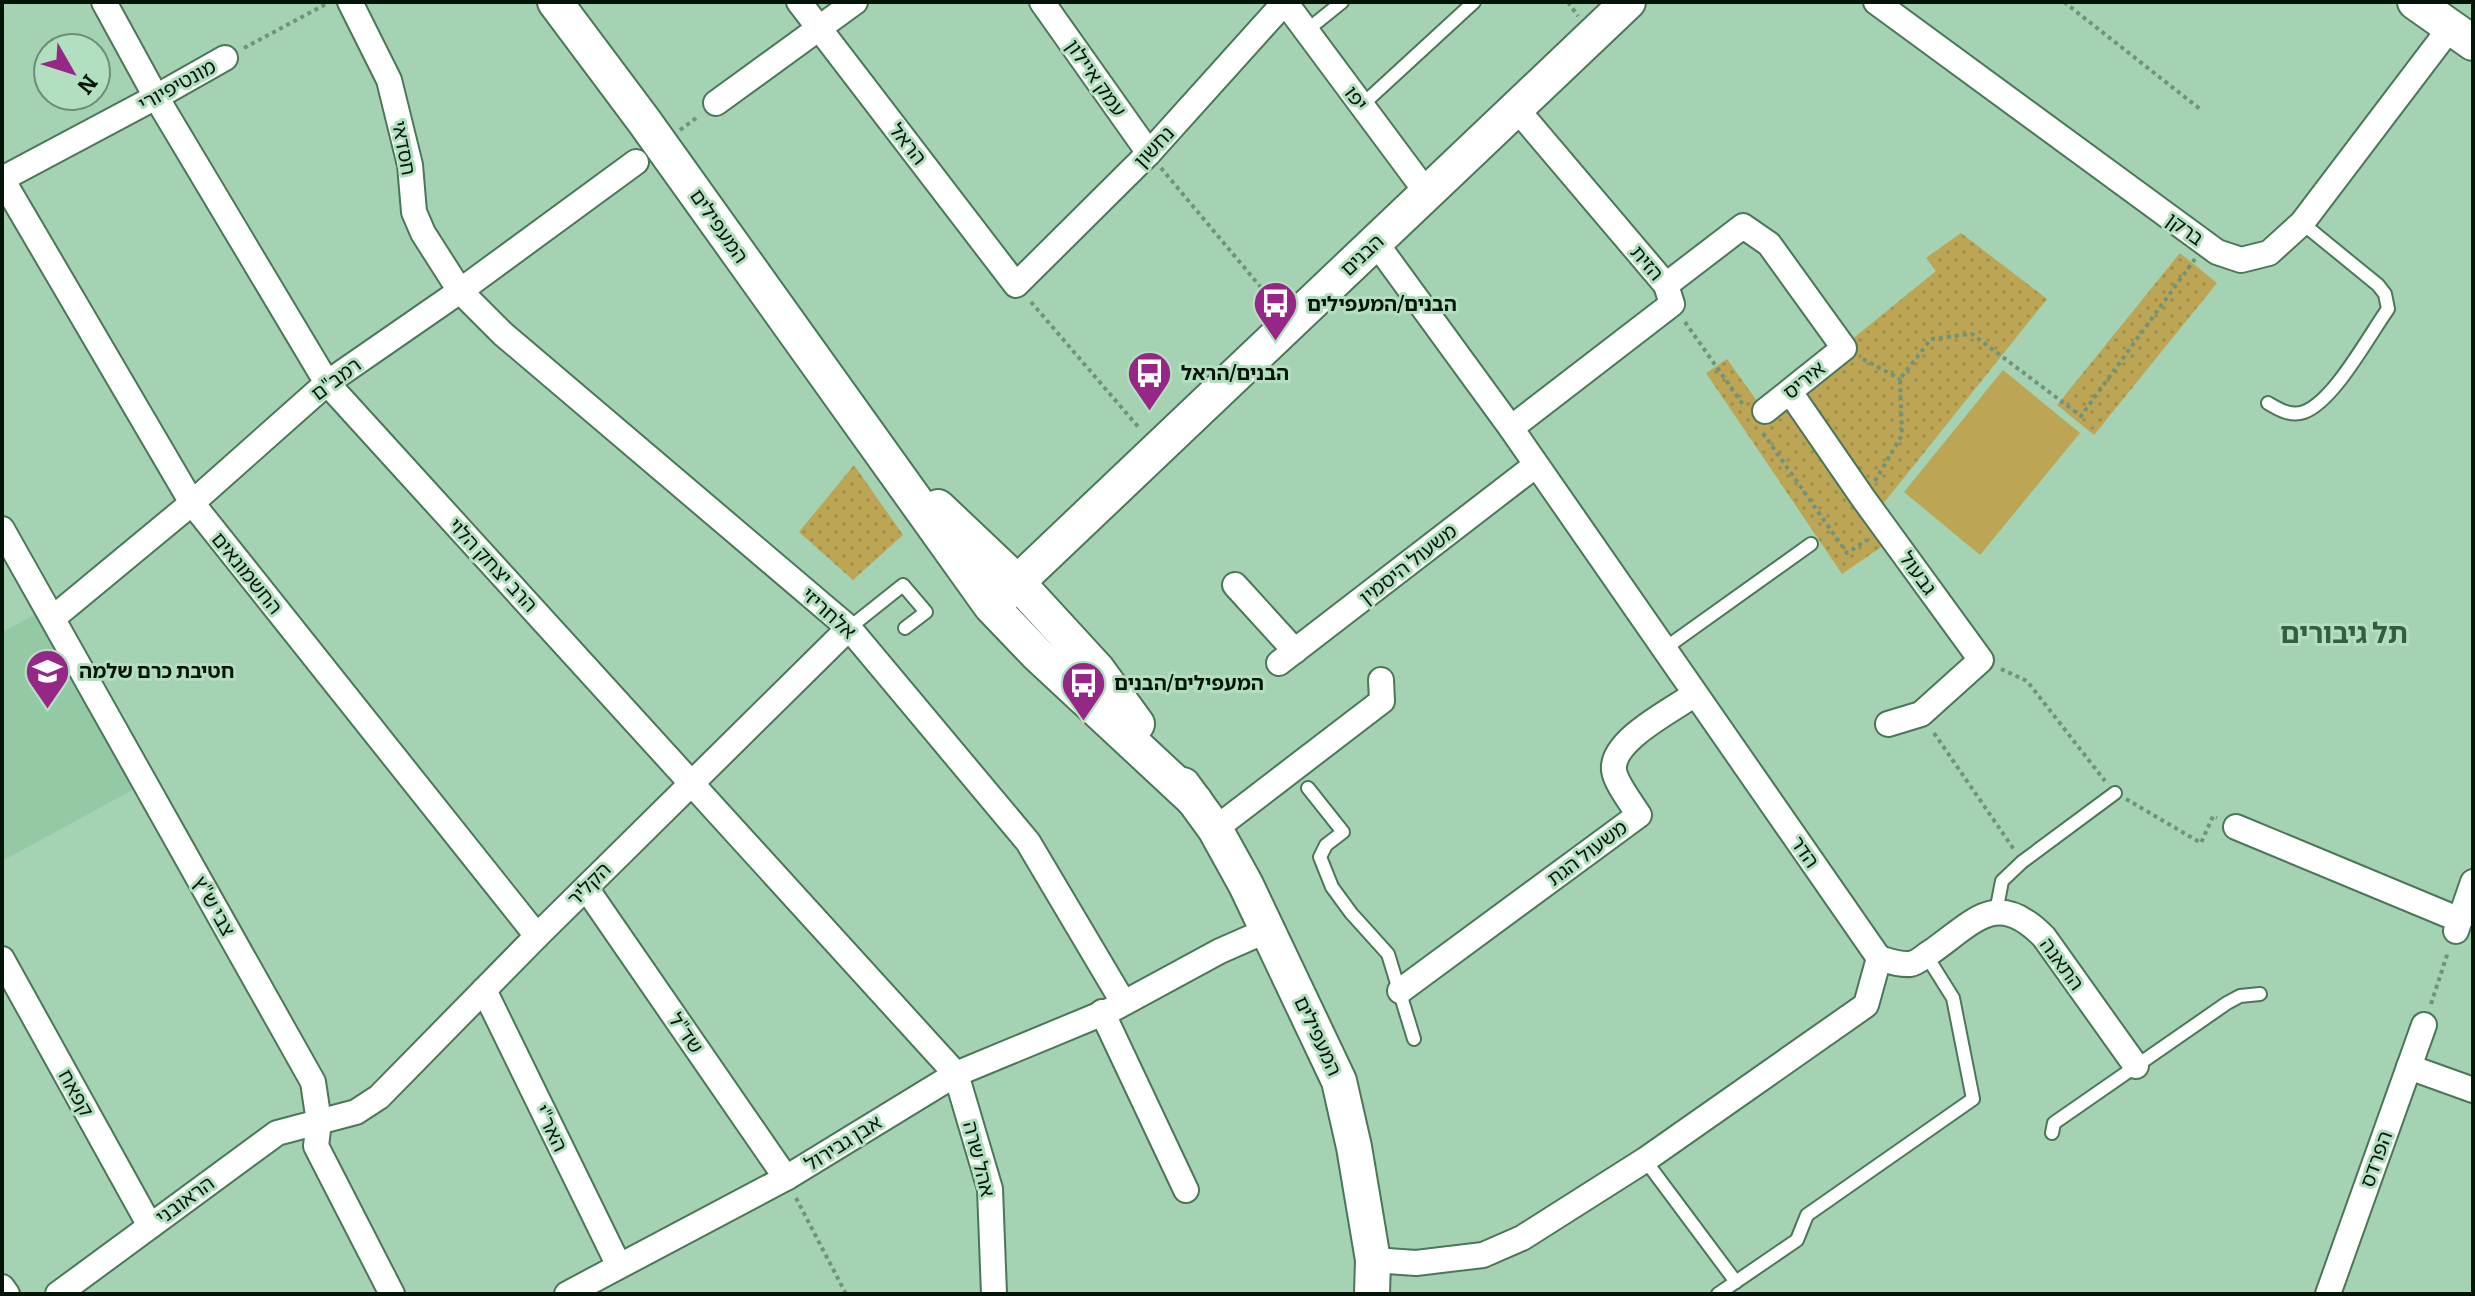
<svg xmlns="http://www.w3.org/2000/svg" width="2475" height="1296" font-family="Bitter,'Noto Sans Hebrew',serif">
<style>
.built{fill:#94c9a5}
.grass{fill:url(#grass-dots)}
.garden{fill:#bca656}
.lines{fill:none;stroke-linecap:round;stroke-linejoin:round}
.lane-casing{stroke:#4b7659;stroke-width:16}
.street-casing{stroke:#4b7659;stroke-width:28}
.secondary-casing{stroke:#4b7659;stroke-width:38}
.path{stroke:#6f947b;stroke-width:4;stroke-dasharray:4 4;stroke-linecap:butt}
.lane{stroke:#fff;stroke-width:12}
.street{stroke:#fff;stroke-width:24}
.secondary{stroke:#fff;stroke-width:34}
.labels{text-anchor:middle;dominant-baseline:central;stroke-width:6;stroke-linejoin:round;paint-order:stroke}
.street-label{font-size:20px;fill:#041409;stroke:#b1dfbf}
.poi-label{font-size:20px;font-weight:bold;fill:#041409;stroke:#b1dfbf;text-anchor:start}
.district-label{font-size:28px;font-weight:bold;fill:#345e42;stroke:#b1dfbf}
</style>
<defs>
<pattern id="grass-dots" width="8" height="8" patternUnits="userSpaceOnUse" patternTransform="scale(2)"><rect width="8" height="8" fill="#bca656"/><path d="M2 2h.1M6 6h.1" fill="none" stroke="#a08e4a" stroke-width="1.8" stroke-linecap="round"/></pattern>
</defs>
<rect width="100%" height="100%" fill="#a4d2b2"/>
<polygon class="built" points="40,612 136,788 2,861 2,632"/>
<g class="grass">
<polygon points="1961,233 2047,299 1875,514 1893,539 1842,574 1706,373 1727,359 1764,411 1936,271 1926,258"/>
<polygon points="2180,253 2217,283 2094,435 2057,405"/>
<polygon points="854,465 903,535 853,580 799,532"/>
</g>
<polygon class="garden" points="2003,370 2080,433 1980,555 1904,492"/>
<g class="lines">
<defs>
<g id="lane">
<polyline points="1306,31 1342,2"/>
<polyline points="1362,105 1474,2"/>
<path d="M2268 403C2278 409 2291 417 2304 412 2334 401 2368 337 2388 309L2385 294 2378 285 2302 223"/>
<polyline points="849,628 903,585 926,612 905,628"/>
<polyline points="1664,649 1811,544"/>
<polyline points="1308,788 1343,832 1326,845 1320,857 1332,887 1351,913 1388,954 1414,1039"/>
<polyline points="1996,912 2002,881 2022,862 2115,793"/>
<polyline points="2052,1133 2054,1123 2227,1003 2240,996 2260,994"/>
<polyline points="1645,1160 1736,1282"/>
<polyline points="1718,1294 1797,1240 1807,1215 1973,1099 1953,998 1926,955"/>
</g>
<g id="street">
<polyline points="104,2 156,97 327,383 956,1074 990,1189 994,1294"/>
<polyline points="350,2 389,80 410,165 414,212 423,233 460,291 503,334 849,628 1028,842 1123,1002"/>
<polyline points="799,2 1016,285 1149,153 1285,2"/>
<polyline points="1042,2 1149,153"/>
<polyline points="1285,2 1427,193"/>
<polyline points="1876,2 2217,252 2241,260 2269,253 2302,223 2450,28"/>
<polyline points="225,58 156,97 2,179 192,503 537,936"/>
<polyline points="716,103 855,2"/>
<polyline points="1376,243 1511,428 1879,958"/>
<polyline points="1666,285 1743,226 1769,244 1844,348 1765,411"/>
<polyline points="1790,392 1863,498 1981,660 1921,714 1888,724"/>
<polyline points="1511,428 1672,304 1666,285 1515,107"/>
<polyline points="2,529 313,1082 319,1122 316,1146 392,1294"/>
<polyline points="1235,585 1295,651"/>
<polyline points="53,618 192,503 327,383 460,291 636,162"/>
<polyline points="1279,663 1536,465"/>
<polyline points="2236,827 2460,920"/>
<polyline points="1215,829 1382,701 1381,680"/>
<polyline points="586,888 786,1178"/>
<polyline points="2456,931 2473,882"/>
<path d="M1879 958C1889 961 1899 965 1910 964 1918 963 1924 956 1931 952 1975 921 1997 889 2044 937L2136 1066"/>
<polyline points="2,959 150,1226"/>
<polyline points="484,990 619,1266"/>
<path d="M1400 991 1639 815C1632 804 1615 782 1614 770 1611 740 1673 710 1695 694"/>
<polyline points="1102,1012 1186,1190"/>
<polyline points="2409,1067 2473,1090"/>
<polyline points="1373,1260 1416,1263 1483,1255 1522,1238 1645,1160 1866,1005 1879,958"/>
<polyline points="2,1287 7,1294"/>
<polyline points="58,1294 277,1133 356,1112 379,1097 537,936 849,628"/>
<polyline points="567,1294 786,1178 956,1074 1113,1009 1220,951 1268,930"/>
<polyline points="2328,1294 2424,1025"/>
</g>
<g id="secondary">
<polyline points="555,2 644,121 991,606 1037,654 1195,801"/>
<polyline points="2415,2 2473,43"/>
<polyline points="938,507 1018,583 1097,669 1137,724"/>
<polyline points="1003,596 1628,2"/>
<polyline points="1183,785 1215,829 1246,885 1339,1081 1354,1147 1373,1260 1372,1294"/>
</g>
</defs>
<use href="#lane" class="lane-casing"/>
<use href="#street" class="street-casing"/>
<use href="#secondary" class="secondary-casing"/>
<g class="path">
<polyline points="1568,2 1578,16"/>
<polyline points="2064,2 2200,109"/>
<polyline points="244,48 328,3"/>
<polyline points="680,130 699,116"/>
<polyline points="1161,168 1274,303"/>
<polyline points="1031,302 1140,429"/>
<polyline points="1685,322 1744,406"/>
<polyline points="1863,359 1900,379"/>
<polyline points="1763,433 1847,553 1867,540"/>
<polyline points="1875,481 1902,435 1900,379 1931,339 1972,334 2081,416 2195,259"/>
<polyline points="2001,669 2027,681 2105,781"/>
<polyline points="1934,733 2015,851"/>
<polyline points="2126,799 2201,843 2213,816 2217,818"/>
<polyline points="2431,1004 2448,952"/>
<polyline points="796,1198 846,1294"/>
</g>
<use href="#lane" class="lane"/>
<use href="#street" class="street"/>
<use href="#secondary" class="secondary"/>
</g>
<defs>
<symbol id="bus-pin" viewBox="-11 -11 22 30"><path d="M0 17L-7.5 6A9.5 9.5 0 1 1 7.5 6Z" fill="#962786" stroke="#b1dfbf"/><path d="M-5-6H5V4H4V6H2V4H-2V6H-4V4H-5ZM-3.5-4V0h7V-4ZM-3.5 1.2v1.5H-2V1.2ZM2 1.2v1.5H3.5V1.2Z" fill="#fff"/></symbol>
<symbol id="school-pin" viewBox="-11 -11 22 30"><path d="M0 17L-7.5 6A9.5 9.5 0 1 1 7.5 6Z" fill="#962786" stroke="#b1dfbf"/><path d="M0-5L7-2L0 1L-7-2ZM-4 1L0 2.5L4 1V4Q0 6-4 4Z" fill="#fff"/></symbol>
</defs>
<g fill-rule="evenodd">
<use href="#bus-pin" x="1250" y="278" width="51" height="69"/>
<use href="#bus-pin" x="1124" y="348" width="51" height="69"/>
<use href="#school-pin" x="22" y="646" width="51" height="69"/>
<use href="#bus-pin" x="1058" y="658" width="51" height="69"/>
</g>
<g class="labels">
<g class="street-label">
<text transform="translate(1096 78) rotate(55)">עמק איילון</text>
<text transform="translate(177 85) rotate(-29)">מונטיפיורי</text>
<text transform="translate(1356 98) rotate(53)">יפו</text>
<text transform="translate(908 144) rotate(52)">הראל</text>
<text transform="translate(1154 147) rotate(-47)">נחשון</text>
<text transform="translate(404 148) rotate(79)">חסדאי</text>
<text transform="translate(719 226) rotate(55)">המעפילים</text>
<text transform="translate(2185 229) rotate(36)">ברקן</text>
<text transform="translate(1362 255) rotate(-43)">הבנים</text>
<text transform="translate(1647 263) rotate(50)">הזית</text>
<text transform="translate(336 379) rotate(-37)">רמב"ם</text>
<text transform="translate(1804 380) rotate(-39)">איריס</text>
<text transform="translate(1408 564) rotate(-38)">משעול היסמין</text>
<text transform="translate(493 565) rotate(47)">הרב יצחק הלוי</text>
<text transform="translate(247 573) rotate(51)">החשמונאים</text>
<text transform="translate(1918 573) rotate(54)">גבעול</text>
<text transform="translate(829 613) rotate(42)">אלחריזי</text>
<text transform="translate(1805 852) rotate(55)">הדר</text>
<text transform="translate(1587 853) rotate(-37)">משעול הגת</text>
<text transform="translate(589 884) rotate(-45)">הקליר</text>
<text transform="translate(214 906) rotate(61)">צבי ש"ץ</text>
<text transform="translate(2062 964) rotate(54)">התאנה</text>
<text transform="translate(686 1033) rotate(55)">שד"ל</text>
<text transform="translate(1318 1036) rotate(65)">המעפילים</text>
<text transform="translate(76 1093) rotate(61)">קפאח</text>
<text transform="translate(551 1128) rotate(64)">האר"י</text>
<text transform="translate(843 1143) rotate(-32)">אבן גבירול</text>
<text transform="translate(979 1159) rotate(76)">אהל שרה</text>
<text transform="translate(2376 1159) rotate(-70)">הפרדס</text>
<text transform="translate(185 1200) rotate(-36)">הראובני</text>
</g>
<g class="poi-label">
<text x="1307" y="304">הבנים/המעפילים</text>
<text x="1181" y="373">הבנים/הראל</text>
<text x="79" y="671">חטיבת כרם שלמה</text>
<text x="1114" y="683">המעפילים/הבנים</text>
</g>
<g class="district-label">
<text x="2344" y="633">תל גיבורים</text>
</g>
</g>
<rect width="2475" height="1296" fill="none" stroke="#041409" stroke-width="8"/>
<g transform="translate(72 72) rotate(129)"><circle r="38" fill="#b1dfbf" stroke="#6c8e76" stroke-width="2"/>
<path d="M0-6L14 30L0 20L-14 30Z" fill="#962786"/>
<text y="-12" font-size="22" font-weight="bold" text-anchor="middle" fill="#041409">N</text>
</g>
</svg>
